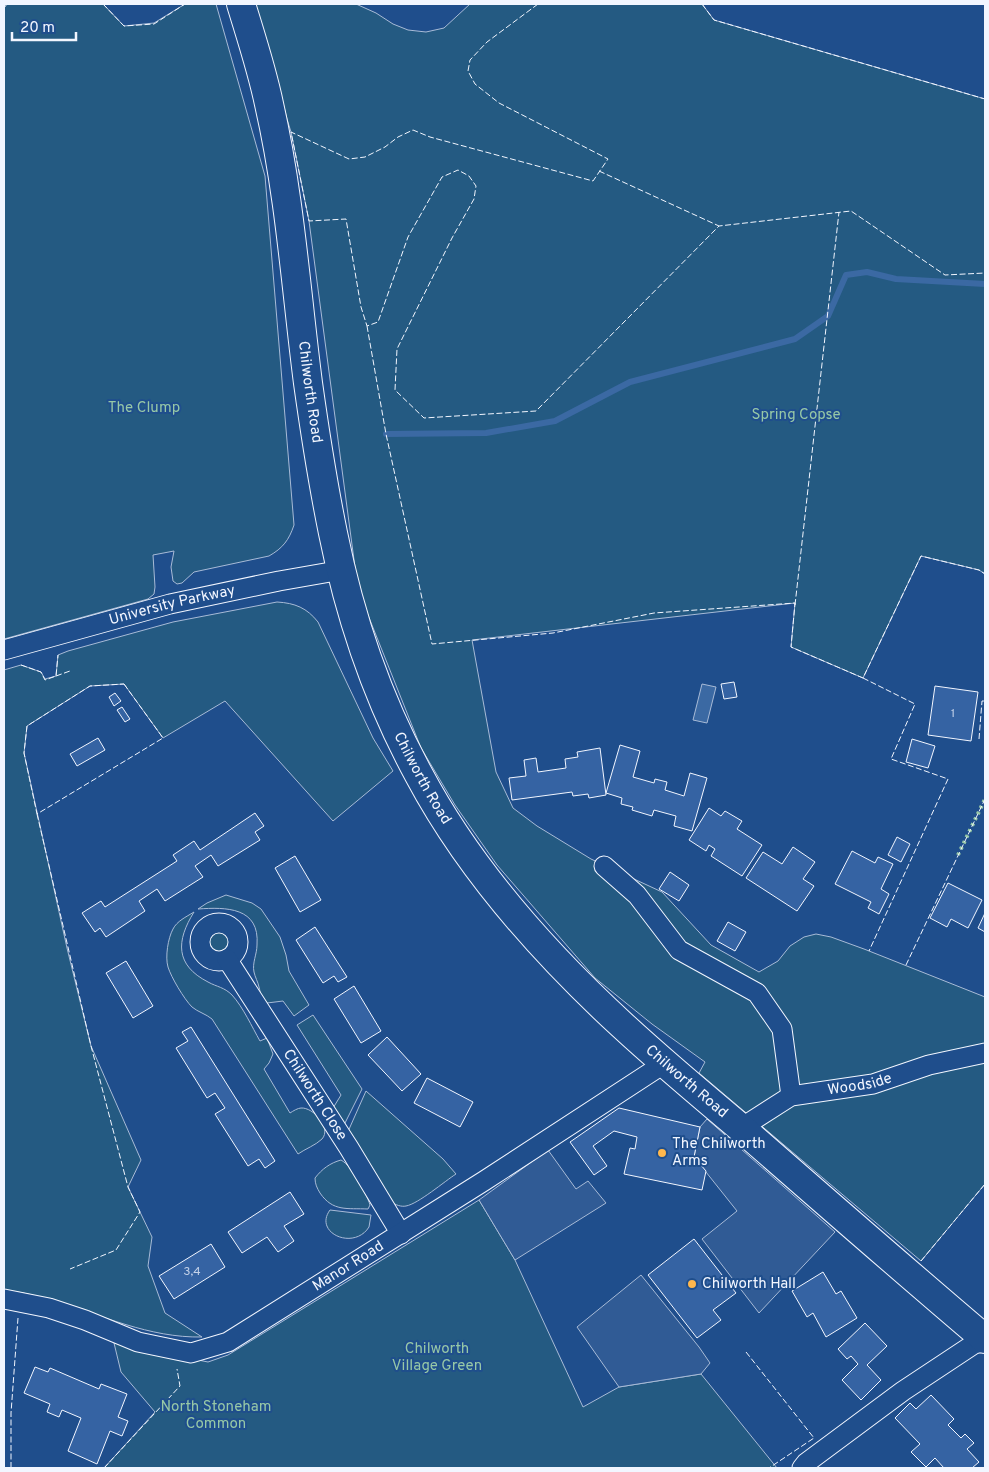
<svg xmlns="http://www.w3.org/2000/svg" width="989" height="1472" font-family="Overpass,sans-serif">
<style>
.green{fill:#245a82;stroke:#a8bbd7}
.parking{fill:#305b95;stroke:#a8bbd7}
.water{fill:#3b69a3;stroke:#a8bbd7}
.lines{fill:none;stroke-linecap:round;stroke-linejoin:round}
.stream{stroke:#3b69a3;stroke-width:6}
.building{fill:#3563a3;stroke:#f2f6ff}
.minor-casing{stroke:#f2f6ff;stroke-width:21}
.primary-casing{stroke:#f2f6ff;stroke-width:30}
.minor{stroke:#1f4e8c;stroke-width:19}
.primary{stroke:#1f4e8c;stroke-width:28}
.hedge{stroke:#97c8a6;stroke-width:4;stroke-dasharray:2.5 4;stroke-linecap:butt}
.fence{stroke:#f2f6ff;stroke-width:1;stroke-dasharray:6 2.5;stroke-linecap:butt}
.poi-dot{fill:#ffb74d;stroke:#1f4e8c;stroke-width:2}
.labels{text-anchor:middle;dominant-baseline:central;stroke-width:4;stroke-linejoin:round;paint-order:stroke}
.number-label{font-size:12px;fill:#c3d1e8}
.street-label{font-size:15px;fill:#f2f6ff;stroke:#1f4e8c}
.park-label{font-size:15px;fill:#97c8a6;stroke:#1f4e8c}
.poi-label{font-size:15px;fill:#f2f6ff;stroke:#1f4e8c;text-anchor:start}
</style>
<rect width="100%" height="100%" fill="#1f4e8c"/>
<g class="green">
<path d="M4 4H103L124 26 154 23 185 4H216L265 176 294 525C289 540 283 548 269 556L194 572 182 583 177 584 173 581 171 567 174 551 153 555 155 587 154 594 148 599 4 639Z"/>
<polygon points="254,4 356,4 376,13 393,24 408,30 426,32 444,28 470,4 702,4 714,20 985,99 985,574 979,570 921,556 863,678 791,647 795,603 472,640 496,772 513,808 537,826 591,859 662,892 711,945 759,972 778,961 790,946 804,937 816,934 831,937 864,949 985,997 985,1184 921,1261 699,1073 705,1062 652,1024 595,978 497,865 455,805 421,748 358,590 309,221 291,132 287,119 276,75"/>
<path d="M277 602C295 603 307 608 318 622L373 738 393 771 333 821 225 701 163 738 124 684 90 686 27 726 24 753 67 948 91 1046 141 1160 128 1187 152 1237 148 1266 165 1313 202 1337C149 1338 102 1315 53 1301 36 1296 21 1291 4 1291V670L21 665 41 672 45 679 56 676 58 655 68 651 173 622Z"/>
<path d="M226 895 252 903 261 909 280 937 286 955 289 971 309 1005 294 1016 283 1001 267 1003C260 999 261 994 259 987 258 982 255 977 254 972 252 963 257 954 257 945 260 907 226 907 198 909L207 903Z"/>
<path d="M194 912C176 941 175 965 208 982 217 987 224 987 232 995 243 1007 252 1027 260 1041L267 1038 273 1054 269 1063 264 1069 290 1113C293 1111 298 1108 301 1108 313 1107 332 1128 322 1139 316 1145 305 1149 298 1154L212 1019C206 1014 198 1012 192 1007 184 999 171 977 168 967 165 957 168 938 173 929 177 921 186 917 194 912Z"/>
<circle cx="219" cy="942" r="12"/>
<polygon points="313,1015 362,1089 343,1127 330,1113 341,1095 297,1025"/>
<path d="M366 1091 443 1159 456 1174C445 1181 418 1204 406 1206 401 1207 396 1205 391 1202L346 1136Z"/>
<path d="M341 1160C352 1166 366 1192 370 1205L368 1209C347 1208 333 1212 320 1193 317 1188 315 1184 315 1178 322 1169 330 1163 341 1160Z"/>
<polygon points="479,1200 515,1260 583,1407 619,1387 701,1374 777,1468 104,1468 155,1412 121,1372 114,1343 208,1362 228,1355"/>
<path d="M330 1210 371 1215 369 1227C354 1251 313 1233 330 1210Z"/>
</g>
<g class="parking">
<polygon points="707,1119 835,1232 759,1313 702,1239 737,1211 694,1157 700,1127"/>
<polygon points="548,1150 576,1189 588,1181 606,1203 515,1260 479,1200"/>
<polygon points="641,1275 699,1347 710,1363 701,1374 619,1387 577,1327"/>
</g>
<polygon class="water" points="702,684 716,687 707,723 693,720"/>
<g class="lines">
<polyline class="stream" points="386,434 486,433 555,421 630,382 795,339 828,316 846,275 867,272 896,279 985,284"/>
</g>
<g class="building">
<polygon points="734,682 737,697 724,699 721,684"/>
<polygon points="935,686 978,692 971,741 928,735"/>
<polygon points="115,693 121,701 114,706 109,697"/>
<polygon points="122,707 130,719 125,722 117,710"/>
<polygon points="98,738 105,750 77,766 70,754"/>
<polygon points="912,739 935,746 928,768 906,762"/>
<polygon points="620,745 640,751 633,777 654,783 655,779 667,782 665,790 684,796 690,773 707,778 692,831 674,826 676,816 654,810 652,816 632,810 633,807 621,804 622,798 606,793"/>
<polygon points="600,748 606,795 589,798 588,794 573,796 572,792 512,800 509,778 526,776 524,760 536,758 538,772 566,768 565,759 578,757 577,752"/>
<polygon points="709,808 721,816 725,811 742,821 737,829 762,845 742,876 711,856 715,849 709,845 706,851 689,840"/>
<polygon points="255,813 264,826 255,832 260,840 218,866 211,855 195,866 203,877 165,901 157,889 139,901 145,911 106,937 100,928 95,932 82,913 101,901 105,907 177,861 173,855 194,841 200,850"/>
<polygon points="897,837 910,844 901,862 888,855"/>
<polygon points="793,847 815,862 803,879 814,886 797,911 746,878 763,852 782,864"/>
<polygon points="852,851 875,863 878,857 893,864 881,889 889,894 879,914 868,908 871,902 835,884"/>
<polygon points="295,856 321,900 300,912 275,868"/>
<polygon points="670,872 689,885 679,901 659,889"/>
<polygon points="948,883 982,900 968,928 951,919 947,927 930,918"/>
<polygon points="985,913 985,932 978,928"/>
<polygon points="728,922 746,932 735,951 717,941"/>
<polygon points="315,927 347,977 338,982 334,976 323,983 296,940"/>
<polygon points="126,961 153,1006 133,1018 106,973"/>
<polygon points="354,986 381,1031 361,1043 334,999"/>
<polygon points="191,1027 275,1161 265,1168 259,1159 248,1166 215,1114 225,1108 215,1093 207,1098 176,1048 188,1041 182,1032"/>
<polygon points="387,1037 421,1074 402,1091 368,1055"/>
<polygon points="427,1078 473,1102 460,1127 414,1103"/>
<polygon points="619,1108 700,1127 694,1157 706,1171 702,1190 624,1174 630,1148 635,1149 637,1137 614,1131 593,1146 607,1166 594,1175 570,1142"/>
<polygon points="290,1192 304,1214 284,1226 294,1241 278,1252 267,1237 242,1253 228,1232"/>
<polygon points="694,1239 736,1293 713,1310 721,1320 697,1338 648,1275"/>
<polygon points="211,1244 225,1267 174,1299 159,1276"/>
<polygon points="823,1272 836,1294 841,1291 857,1318 826,1337 813,1313 807,1317 792,1291"/>
<polygon points="865,1323 887,1346 867,1365 881,1380 861,1400 842,1380 858,1364 851,1356 847,1359 838,1349"/>
<polygon points="35,1367 48,1372 50,1368 99,1389 101,1384 127,1394 118,1417 128,1421 122,1436 110,1431 97,1464 68,1451 81,1418 62,1410 59,1417 47,1412 50,1404 24,1393"/>
<polygon points="931,1395 954,1419 948,1425 961,1438 965,1434 974,1443 967,1449 979,1462 972,1468 944,1468 935,1458 926,1467 911,1452 920,1444 895,1418 910,1403 916,1409"/>
</g>
<g class="lines">
<defs>
<g id="minor">
<path id="s1" d="M4 650 170 604 279 581 342 570"/>
<polyline points="604,866 637,895 679,950 757,993 782,1029 791,1096"/>
<circle cx="219" cy="942" r="19"/>
<path id="s2" d="M227 959 349 1148 401 1234"/>
<path id="s3" d="M741 1128 791 1096 873 1084 929 1065 985 1053"/>
<path id="s4" d="M4 1299 49 1308 85 1320 138 1342 191 1353 228 1342 484 1181 665 1063"/>
<polyline points="802,1468 806,1463 903,1391 974,1344 985,1341"/>
</g>
<g id="primary">
<path id="s5" d="M241 4C251 37 262 70 269 104 290 196 296 290 308 383 315 433 323 484 333 533 350 618 378 700 419 775 468 867 544 953 621 1024 662 1062 705 1098 748 1134 827 1203 906 1272 985 1339"/>
</g>
</defs>
<use href="#minor" class="minor-casing"/>
<use href="#primary" class="primary-casing"/>
<use href="#minor" class="minor"/>
<use href="#primary" class="primary"/>
<polyline class="hedge" points="958,855 985,799"/>
<g class="fence">
<polyline points="103,4 124,26 154,24 185,4"/>
<polyline points="538,4 487,42 470,60 468,71 475,84 499,103 608,159 593,181 430,137 413,130 398,137 385,147 365,157 349,159 291,132 309,221 346,219 361,307 367,326 378,322 408,237 442,177 458,170 469,176 476,186 474,199 452,238 397,349 395,390 424,418 536,411 719,226 851,211 945,275 985,273"/>
<polyline points="702,4 714,20 985,99"/>
<polyline points="4,8 7,4"/>
<polyline points="599,171 719,226"/>
<polyline points="367,326 386,434 432,644 553,633 654,613 795,603 791,647 863,678 921,556 979,570 985,574"/>
<polyline points="795,605 839,212"/>
<polyline points="21,665 41,672 45,680 56,676 58,655"/>
<polyline points="56,676 70,671"/>
<polyline points="863,678 915,704 891,759 948,779 869,951"/>
<polygon points="124,684 163,738 37,814 24,753 27,726 90,686"/>
<polyline points="979,739 982,701 985,701"/>
<polyline points="37,814 91,1046 128,1187 140,1212 116,1250 70,1269"/>
<polyline points="906,965 985,799"/>
<polyline points="921,1261 985,1184"/>
<polyline points="746,1352 814,1438 769,1468"/>
<polyline points="11,1468 11,1413 18,1318"/>
<polyline points="104,1468 180,1386 177,1369"/>
</g>
</g>
<g class="poi-dot">
<circle cx="662" cy="1153" r="5"/>
<circle cx="692" cy="1284" r="5"/>
</g>
<g class="labels">
<g class="number-label">
<text x="953" y="714">1</text>
<text x="192" y="1272">3,4</text>
</g>
<g class="street-label">
<text stroke="none"><textPath href="#s5" startOffset="395">Chilworth Road</textPath></text>
<text stroke="none"><textPath href="#s1" startOffset="174">University Parkway</textPath></text>
<text stroke="none"><textPath href="#s5" startOffset="800">Chilworth Road</textPath></text>
<text stroke="none"><textPath href="#s5" startOffset="1205">Chilworth Road</textPath></text>
<text stroke="none"><textPath href="#s3" startOffset="129">Woodside</textPath></text>
<text stroke="none"><textPath href="#s2" startOffset="162">Chilworth Close</textPath></text>
<text stroke="none"><textPath href="#s4" startOffset="376">Manor Road</textPath></text>
</g>
<g class="park-label">
<text x="144" y="408">The Clump</text>
<text x="796" y="415">Spring Copse</text>
<text x="437" y="1349">Chilworth<tspan x="437" dy="17">Village Green</tspan></text>
<text x="216" y="1407">North Stoneham<tspan x="216" dy="17">Common</tspan></text>
</g>
<g class="poi-label">
<text x="672" y="1144">The Chilworth<tspan x="672" dy="17">Arms</tspan></text>
<text x="702" y="1284">Chilworth Hall</text>
</g>
</g>
<rect width="989" height="1472" fill="none" stroke="#f2f6ff" stroke-width="10"/>
<path d="M12 32v8h64v-8" fill="none" stroke="#f2f6ff" stroke-width="2.5"/>
<text x="20" y="32" font-size="15" fill="#f2f6ff" stroke="#1f4e8c" stroke-width="4" paint-order="stroke">20 m</text>
</svg>
